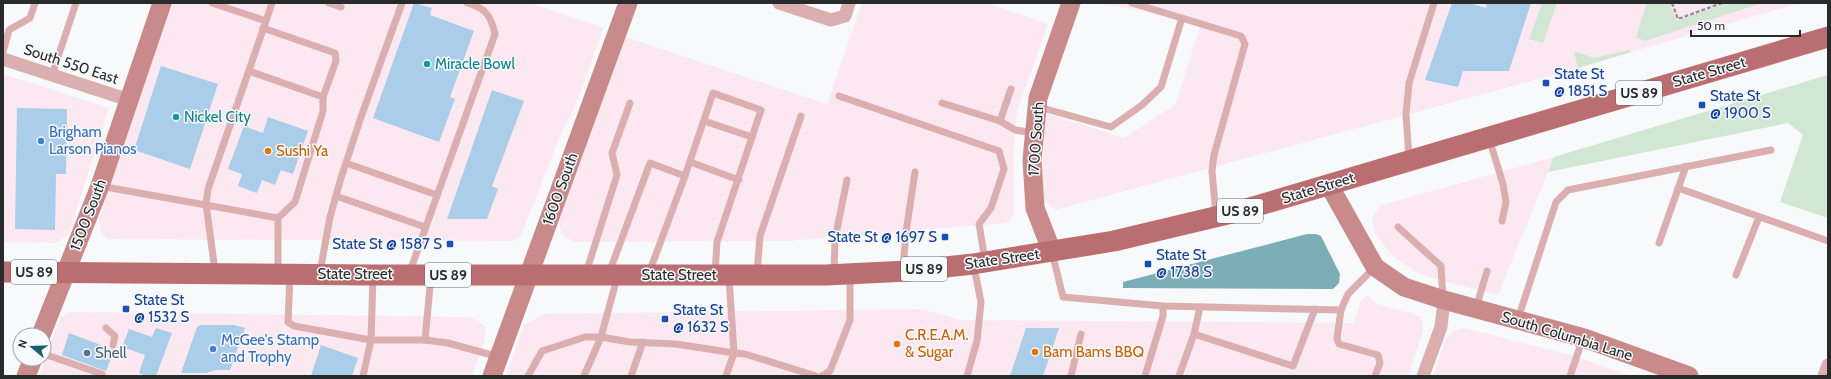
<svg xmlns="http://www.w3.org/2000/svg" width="1831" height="379" font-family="Cabin,sans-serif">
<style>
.commercial{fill:#fce8f1}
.green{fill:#d1e6d3}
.water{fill:#7baeb6}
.building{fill:#aacdea}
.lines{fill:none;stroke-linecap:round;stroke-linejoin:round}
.path{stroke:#959797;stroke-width:2.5;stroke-dasharray:4 2;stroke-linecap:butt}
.lane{stroke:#dbafaf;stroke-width:7}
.street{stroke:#dbafaf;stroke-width:13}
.secondary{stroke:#c98a8b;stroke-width:19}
.primary{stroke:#bb6e71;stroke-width:21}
.culture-dot{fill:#0f9aa8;stroke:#f7f9fa;stroke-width:1.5}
.transit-dot{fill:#1a4fb4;stroke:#f7f9fa;stroke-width:1.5}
.shop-dot{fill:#3f7fe0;stroke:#f7f9fa;stroke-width:1.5}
.food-dot{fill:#e8710a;stroke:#f7f9fa;stroke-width:1.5}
.service-dot{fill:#5c6f8a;stroke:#f7f9fa;stroke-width:1.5}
.labels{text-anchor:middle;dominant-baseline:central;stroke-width:3;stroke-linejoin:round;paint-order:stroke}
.shield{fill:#f7f9fa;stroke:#676868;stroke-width:1}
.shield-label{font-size:14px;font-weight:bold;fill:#292a2a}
.street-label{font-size:15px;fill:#292a2a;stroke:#f7f9fa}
.culture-label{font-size:15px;fill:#0d838f;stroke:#f7f9fa;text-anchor:start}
.transit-label{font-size:15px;fill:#164399;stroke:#f7f9fa;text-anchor:start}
.shop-label{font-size:15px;fill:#366cbe;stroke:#f7f9fa;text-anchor:start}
.food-label{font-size:15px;fill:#c56008;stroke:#f7f9fa;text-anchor:start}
.service-label{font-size:15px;fill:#4e5e75;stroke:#f7f9fa;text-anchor:start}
</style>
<rect width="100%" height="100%" fill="#f7f9fa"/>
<g class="commercial">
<polygon points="171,3 530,3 603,28 579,97 561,134 521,235 512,241 108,239 101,232 99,219"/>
<polygon points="862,3 988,3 1048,24 1017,111 1013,154 1014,214 1007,223 788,241 574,242 561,234 559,217 626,37 827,104"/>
<polygon points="1094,3 1542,3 1529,39 1556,3 1800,3 1528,82 1055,210 1044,200 1042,170 1045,113 1124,138 1175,105 1200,27 1141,10"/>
<polygon points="3,74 109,108 68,235 55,243 3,242"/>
<polygon points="1554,157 1498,295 1428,277 1413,270 1391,254 1374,232 1372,216 1382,205"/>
<polygon points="1368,295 1377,304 1420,316 1423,326 1422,335 1408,376 506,376 524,325 544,314 921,309 961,320 1354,323 1361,301"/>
<polygon points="70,312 469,317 477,320 485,327 485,339 472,376 39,376 60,318"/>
<polygon points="1464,328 1571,355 1632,376 1433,376 1446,338 1454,331"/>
</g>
<g class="green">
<polygon points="1542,3 1557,3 1543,43 1529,39"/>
<polygon points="1647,3 1670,3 1676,20 1678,21 1727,3 1762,3 1645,41 1636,37"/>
<polygon points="1629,50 1631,52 1578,68 1574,52 1577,52 1594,58"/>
<polygon points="1828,75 1828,218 1780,202 1803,135 1788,123 1548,172 1554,157"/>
</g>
<polygon class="water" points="1307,234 1316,234 1321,236 1340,274 1339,283 1333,289 1123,288 1123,282"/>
<g class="building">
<polygon points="414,3 432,8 430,15 474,31 450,97 455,99 439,142 373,118"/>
<polygon points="1452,3 1470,3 1486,8 1487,3 1531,3 1509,71 1463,71 1458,87 1425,80"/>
<polygon points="161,66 218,84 190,169 134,150"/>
<polygon points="492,90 524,101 492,186 498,189 487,219 447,219"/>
<polygon points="17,108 67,109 66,174 56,174 55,230 15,229"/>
<polygon points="268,117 308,131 293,174 281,170 275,185 262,180 257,193 238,186 242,174 228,169 244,126 263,133"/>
<polygon points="201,325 233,325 245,328 230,370 216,370 206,373 181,373 197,327"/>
<polygon points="156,328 172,333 156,376 147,376 139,373 145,355 122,347 129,329 152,337"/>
<polygon points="1026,328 1059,328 1043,376 1010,376"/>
<polygon points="69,333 114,350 106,371 62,355"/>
<polygon points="321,345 358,358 352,376 311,376"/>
</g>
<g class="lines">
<polyline class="path" points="1672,3 1678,19 1722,3"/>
<g class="lane">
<polyline points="212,3 266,21 272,3"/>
<polyline points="329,3 341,7"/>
<polyline points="1132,3 1241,36 1245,44 1214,155 1212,171 1216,215"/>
<polyline points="263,28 335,53 336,61 323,97"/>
<polyline points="3,52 9,30 30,18 35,3"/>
<polyline points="52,75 76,3"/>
<polyline points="839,96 999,151 1004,169 991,208 979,224 985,260"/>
<polyline points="942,103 1000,121 1015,130 1034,133"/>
<polyline points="1039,107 1111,127 1142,105 1161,87 1182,18"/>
<polyline points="704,121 752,137"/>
<polyline points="1000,121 1011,89"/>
<polyline points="1489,138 1503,184 1506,202 1502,221"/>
<polyline points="1409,159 1406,114 1409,83 1434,3"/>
<polyline points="690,162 739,180"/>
<polyline points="346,163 437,195"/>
<polyline points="685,176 713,93 761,110 717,242 715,274"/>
<polyline points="100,186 278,218 295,202 323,111 323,97 249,71"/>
<polyline points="1678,188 1828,241"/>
<polyline points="336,196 425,227"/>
<polyline points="1398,227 1441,266 1443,298"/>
<polyline points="1659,243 1686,166"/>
<polyline points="1052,252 1063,297 1163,306 1341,310 1348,294 1375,267"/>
<polyline points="903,269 906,232 915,172"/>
<polyline points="215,271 206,204 208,189 266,21"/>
<polyline points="320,272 330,217 341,178 361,117 402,3"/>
<polyline points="586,273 617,175 612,153 630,103"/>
<polyline points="609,273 650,163 685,176 649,273"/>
<polyline points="757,273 760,236 801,116"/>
<polyline points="834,273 835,239 847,180"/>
<polyline points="278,274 278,218"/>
<path d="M409 274 495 34C491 15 485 8 467 3"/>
<polyline points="1736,275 1759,217"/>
<polyline points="290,276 288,322 294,326 371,340 425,340 448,343 499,357"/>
<polyline points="1476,308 1487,271"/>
<polyline points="1341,310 1337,338 1339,344 1378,355 1380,363 1375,376"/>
<polyline points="1518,319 1556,202 1568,190 1771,150"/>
<polyline points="106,328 115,336 113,345"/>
<polyline points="1194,334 1293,366 1315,309"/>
<polyline points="425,340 431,276"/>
<polyline points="44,354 102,374"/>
<polyline points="363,376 371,340 373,277"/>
<polyline points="528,376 542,351 585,337 601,337 630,342 676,344 734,353 729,278"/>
<polyline points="584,376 601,337 617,278"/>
<polyline points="631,376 643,342"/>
<polyline points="726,376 734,353 745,354 816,376"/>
<polyline points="822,376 830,371 850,320 850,276"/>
<polyline points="967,376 977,341 981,302 974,267"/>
<polyline points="1071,376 1081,334"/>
<polyline points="1145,376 1163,316 1163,306"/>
<polyline points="1179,376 1194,334 1200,307"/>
<polyline points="1570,376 1583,338"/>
</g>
<g class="street">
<polyline points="779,3 831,20 845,16 849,3"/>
<polyline points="3,59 129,100"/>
<polyline points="1423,376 1441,327 1444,300"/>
<polyline points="1824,376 1828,365"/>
</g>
<g class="secondary">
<polyline points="1329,185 1375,267 1404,287 1444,300 1584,338 1689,376"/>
<polyline points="1052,252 1035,208 1032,160 1038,98 1071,3"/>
<polyline points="41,335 100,186 162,3"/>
<polyline points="26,376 33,359"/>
<polyline points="492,376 628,3"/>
</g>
<polyline class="primary" points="3,272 373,275 826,275 908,271 973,264 1114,241 1236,212 1828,37"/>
</g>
<g class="culture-dot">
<circle cx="427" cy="64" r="4"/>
<circle cx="176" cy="117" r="4"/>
</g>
<g class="transit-dot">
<rect x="1542" y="79" width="8" height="8" rx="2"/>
<rect x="1698" y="101" width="8" height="8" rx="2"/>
<rect x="941" y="233" width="8" height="8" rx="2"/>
<rect x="446" y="240" width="8" height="8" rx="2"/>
<rect x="1144" y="260" width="8" height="8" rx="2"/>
<rect x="122" y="305" width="8" height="8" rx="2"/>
<rect x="661" y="315" width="8" height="8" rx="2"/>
</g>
<g class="shop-dot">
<circle cx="41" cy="141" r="4"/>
<circle cx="213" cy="349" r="4"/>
</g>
<g class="food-dot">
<circle cx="268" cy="151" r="4"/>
<circle cx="897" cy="344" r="4"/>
<circle cx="1035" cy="352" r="4"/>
</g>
<circle class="service-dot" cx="87" cy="353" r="4"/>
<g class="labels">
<g class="shield">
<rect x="1616" y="81" width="46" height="24" rx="3"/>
<rect x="1217" y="199" width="46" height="24" rx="3"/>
<rect x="901" y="257" width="46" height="24" rx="3"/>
<rect x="11" y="260" width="46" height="24" rx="3"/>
<rect x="425" y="263" width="46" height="24" rx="3"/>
</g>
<g class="shield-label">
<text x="1639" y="93">US 89</text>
<text x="1240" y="211">US 89</text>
<text x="924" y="269">US 89</text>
<text x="34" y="272">US 89</text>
<text x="448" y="275">US 89</text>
</g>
<g class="street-label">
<text transform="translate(71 64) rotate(18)">South 550 East</text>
<text transform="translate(1709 72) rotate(-16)">State Street</text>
<text transform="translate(1036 139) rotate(-86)">1700 South</text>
<text transform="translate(1318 188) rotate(-17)">State Street</text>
<text transform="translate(560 189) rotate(-70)">1600 South</text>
<text transform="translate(88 215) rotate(-69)">1500 South</text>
<text transform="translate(1002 259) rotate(-8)">State Street</text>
<text x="355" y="274">State Street</text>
<text x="679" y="275">State Street</text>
<text transform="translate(1567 336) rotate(17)">South Columbia Lane</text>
</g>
<g class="culture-label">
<text x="435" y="64">Miracle Bowl</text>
<text x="184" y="117">Nickel City</text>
</g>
<g class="transit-label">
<text x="1554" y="74">State St<tspan x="1554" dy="17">@ 1851 S</tspan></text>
<text x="1710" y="96">State St<tspan x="1710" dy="17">@ 1900 S</tspan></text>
<text x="937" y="237" text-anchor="end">State St @ 1697 S</text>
<text x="442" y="244" text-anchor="end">State St @ 1587 S</text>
<text x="1156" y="255">State St<tspan x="1156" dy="17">@ 1738 S</tspan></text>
<text x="134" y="300">State St<tspan x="134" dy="17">@ 1532 S</tspan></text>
<text x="673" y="310">State St<tspan x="673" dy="17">@ 1632 S</tspan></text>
</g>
<g class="shop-label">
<text x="49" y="132">Brigham<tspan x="49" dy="17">Larson Pianos</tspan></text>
<text x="221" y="340">McGee's Stamp<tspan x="221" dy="17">and Trophy</tspan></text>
</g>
<g class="food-label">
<text x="276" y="151">Sushi Ya</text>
<text x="905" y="335">C.R.E.A.M.<tspan x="905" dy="17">&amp; Sugar</tspan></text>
<text x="1043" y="352">Bam Bams BBQ</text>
</g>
<g class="service-label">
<text x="95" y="353">Shell</text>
</g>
</g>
<rect width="1831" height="379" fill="none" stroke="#292a2a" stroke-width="8"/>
<g transform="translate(32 347) rotate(289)"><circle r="19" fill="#f7f9fa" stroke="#a5a6a7"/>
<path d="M0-3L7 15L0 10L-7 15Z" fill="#16606e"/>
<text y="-6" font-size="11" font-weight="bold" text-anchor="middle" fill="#292a2a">N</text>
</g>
<path d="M1691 30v6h109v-6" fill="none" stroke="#292a2a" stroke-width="2"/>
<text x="1697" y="30" font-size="12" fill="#292a2a" stroke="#f7f9fa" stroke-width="3" paint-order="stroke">50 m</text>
</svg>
